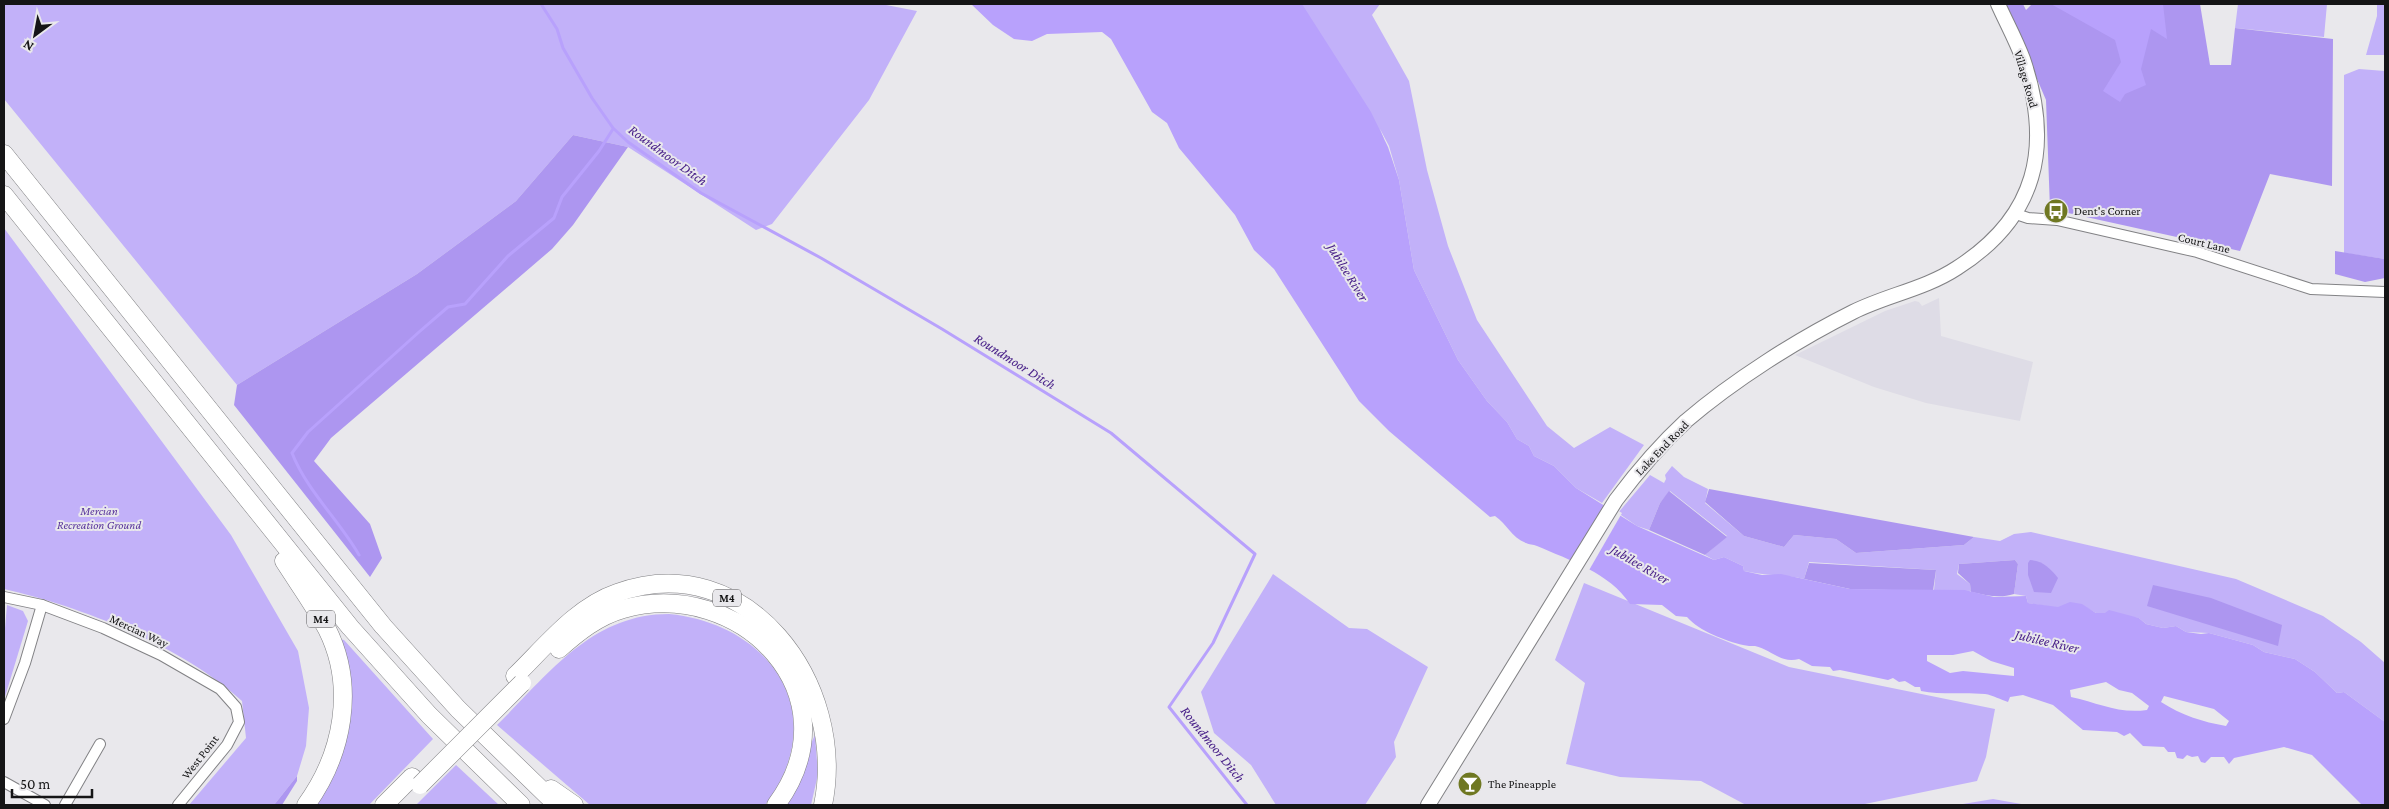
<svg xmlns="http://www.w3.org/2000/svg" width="2389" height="809" font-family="'Crimson Pro',serif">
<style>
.built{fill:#dedce6}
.green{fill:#c2b1f9}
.forest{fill:#ad96f0}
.water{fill:#b8a1fc;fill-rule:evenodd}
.pier{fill:#e9e8ec}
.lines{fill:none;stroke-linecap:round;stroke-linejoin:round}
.stream{stroke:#b8a1fc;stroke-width:3}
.minor-casing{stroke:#828285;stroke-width:12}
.secondary-casing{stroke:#828285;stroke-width:16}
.motorway-casing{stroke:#828285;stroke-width:19}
.minor{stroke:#fff;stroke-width:10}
.secondary{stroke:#fff;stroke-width:14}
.motorway{stroke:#fff;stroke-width:18}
.motorway-bridge-casing{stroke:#828285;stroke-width:19;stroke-linecap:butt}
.motorway-bridge{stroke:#fff;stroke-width:18}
.labels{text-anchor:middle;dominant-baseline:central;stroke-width:4;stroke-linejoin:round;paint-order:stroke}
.shield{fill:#e9e8ec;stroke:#555456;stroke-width:1}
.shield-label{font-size:11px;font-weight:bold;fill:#151516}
.street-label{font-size:12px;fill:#151516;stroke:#e9e8ec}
.poi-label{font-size:12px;fill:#151516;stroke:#e9e8ec;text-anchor:start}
.park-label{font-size:12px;font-style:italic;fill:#59359c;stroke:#e9e8ec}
.water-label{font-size:14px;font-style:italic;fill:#492189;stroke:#e9e8ec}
</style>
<rect width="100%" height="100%" fill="#e9e8ec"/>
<polygon class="built" points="1939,298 1941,336 2033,362 2020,421 1926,403 1874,387 1795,355 1885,311 1915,301 1919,302 1922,306"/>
<g class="green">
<polygon points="4,4 881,4 917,11 869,100 772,224 756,230 628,147 573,135 516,201 417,274 237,385 4,99"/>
<polygon points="1266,4 1380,4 1372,15 1409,81 1427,170 1448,246 1477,320 1547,426 1574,448 1610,427 1644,445 1602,503 1576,488 1554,466 1534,456 1529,446 1517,439 1507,422 1487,401 1458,360 1414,270 1399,180 1389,146 1380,129 1384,139"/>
<polygon points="2238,4 2327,4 2324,37 2235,28"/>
<polygon points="2377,4 2385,4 2385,55 2366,55 2377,16"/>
<polygon points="2359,69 2385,71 2385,259 2344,253 2344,75"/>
<path d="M4 228 231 535 298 651 309 708 306 746 297 776 274 805H189L246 738 242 701C184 647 80 606 4 589Z"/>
<path d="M1672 466 1684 477 1708 489 1705 503 1744 536 1784 547 1794 535 1836 539 1856 553 1964 545 1974 537 2000 541 2014 534 2031 532 2236 579 2323 616 2361 642 2385 663V722L2344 692 2337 693 2315 672 2295 659 2264 652 2253 645 2209 633 2186 632 2176 626 2163 628 2146 624 2139 618 2096 613 2082 605 2058 608 2028 603 2026 596 2014 594 2018 564 2015 560 1959 564 1957 574 1970 584 1971 591 1934 590 1936 570 1809 562 1804 579C1783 574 1765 576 1744 571L1743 566 1724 557 1714 560 1705 555 1727 536 1670 491 1660 503 1649 530 1637 526 1618 513 1650 475 1664 483 1666 479 1665 475Z"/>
<polygon points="1273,574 1349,628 1367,629 1428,667 1394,742 1396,757 1365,805 1276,805 1251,765 1214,733 1201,692"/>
<polygon points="1584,583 1789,667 1995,709 1986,757 1977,781 1860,805 1746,805 1701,781 1620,777 1566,764 1585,683 1555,660"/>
<polygon points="7,605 23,611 28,621 4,700 4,640"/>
<path d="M669 614C772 624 833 716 765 805H590L497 725C548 675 591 614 669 614Z"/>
<polygon points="340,639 344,640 433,739 369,805 316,805 329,784"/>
<path d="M815 735 818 774 811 805H784C800 784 803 758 815 735Z"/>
<polygon points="456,765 499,805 416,805"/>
<polygon points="1993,799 2027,805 1957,805"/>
</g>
<g class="forest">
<polygon points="2005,4 2023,4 2026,10 2032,4 2200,4 2210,65 2231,65 2235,28 2333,39 2332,186 2270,174 2240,251 2050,209 2046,100"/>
<polygon points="573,135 628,147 573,225 552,249 331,438 314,461 370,524 382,558 370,577 234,405 237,385 417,274 516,201"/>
<polygon points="2335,251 2385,259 2385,278 2365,282 2335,274"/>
<polygon points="1709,489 1974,537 1964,545 1856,553 1836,539 1794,535 1784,547 1744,536 1705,502"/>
<polygon points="1669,491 1727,537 1705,555 1649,530 1660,503"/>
<path d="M2015 560 2018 564 2014 594C1999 599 1986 595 1971 592L1970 584 1958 573 1959 564Z"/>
<path d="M2030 560C2043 561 2050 568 2058 578L2051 593 2034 592 2028 575V563Z"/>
<polygon points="1809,563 1936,570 1933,591 1850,589 1804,579"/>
<polygon points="2153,585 2211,598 2282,625 2278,646 2147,606"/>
<polygon points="297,776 297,781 282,805 274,805"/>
</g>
<g class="water">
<path d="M971 4H1302L1371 112 1388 147 1399 180 1414 270 1458 360 1487 401 1507 422 1517 439 1529 446 1534 456 1554 466 1576 488 1637 526 1714 560 1724 557 1743 566 1744 571 1762 575 1781 574 1850 589 1965 590 1994 597 2026 596 2028 603 2058 607 2070 602 2082 604 2096 613H2105L2109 610 2139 618 2146 624 2163 628 2176 626 2186 632 2201 634 2209 633 2253 645 2264 652 2295 659 2315 672 2337 693 2344 692 2385 722V805H2362L2312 755 2284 747 2234 758 2229 764 2224 757H2211L2205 763 2201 762 2198 756 2192 757 2187 755 2183 759 2177 758 2175 752H2168L2164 747 2143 746 2130 733 2124 736 2117 732 2083 730 2053 705 2023 695 2010 697 2008 702C2001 700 1993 695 1985 694 1965 692 1941 695 1921 691L1920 687H1915L1905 681 1899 682 1893 678 1888 680 1840 670 1833 671 1830 667 1812 666 1799 659C1781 664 1772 650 1755 646 1751 646 1747 646 1743 645 1726 641 1699 631 1687 617L1676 616 1662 605 1630 604C1610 573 1569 560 1537 546 1533 544 1529 545 1526 543 1511 537 1507 524 1495 516L1490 517 1389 431 1359 401 1274 269 1254 250 1235 215 1179 148 1167 123 1152 112 1111 39 1102 32 1047 34 1032 41 1014 39 993 25ZM1973 651 1991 661 2014 668V676L1963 671 1950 673 1927 661V655H1953ZM2106 682 2119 690 2132 693 2149 706 2147 710C2118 714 2099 703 2071 697L2070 690ZM2164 696 2214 709 2229 721 2226 726C2203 722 2181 715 2161 702Z"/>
<polygon points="2051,4 2163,4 2167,39 2151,29 2141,69 2146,85 2125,94 2120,102 2103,91 2121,62 2115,40"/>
</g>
<polygon class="pier" points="1606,503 1622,513 1588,572 1570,563"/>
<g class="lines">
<g class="stream">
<polyline points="541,4 557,29 563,48 592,98 613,128 628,142 701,193 821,258 942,329 1111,433 1255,554 1213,643 1169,707 1247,805"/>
<path d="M359 555C339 520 307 491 292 453L308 432 419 332 448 307 465 304 508 256 554 218 562 197 599 151 613 129"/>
</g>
<defs>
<g id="minor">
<polyline points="2016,214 2028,218 2057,220 2197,252 2311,289 2385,292"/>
<polyline points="4,597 42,605 103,628 161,655 220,689 236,707 239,722 227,745 178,805"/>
<polyline points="4,719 25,663 42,605"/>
<polyline points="4,782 45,805"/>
<polyline points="65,805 100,744"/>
</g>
<path id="secondary" d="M1428 805 1616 500C1637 472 1660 445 1686 421 1734 380 1797 340 1853 312 1887 295 1925 289 1957 268 2037 217 2053 147 2023 59 2016 40 2006 22 1998 4"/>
<g id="motorway">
<polyline points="4,154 383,626 458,709 557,805"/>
<polyline points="4,195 350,627 429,715 521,805"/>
<path d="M284 561C298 583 314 605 327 629 356 687 343 754 306 805"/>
<path d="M559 649C578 632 598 616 623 609 742 576 857 696 776 805"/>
<path d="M515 676C545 647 576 607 617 593 747 546 848 685 823 805"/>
<polyline points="551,789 574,805"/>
<polyline points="384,805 412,777"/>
</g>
</defs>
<use href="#minor" class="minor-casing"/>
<use href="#secondary" class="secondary-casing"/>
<use href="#motorway" class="motorway-casing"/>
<use href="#minor" class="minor"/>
<use href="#secondary" class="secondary"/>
<use href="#motorway" class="motorway"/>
<defs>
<polyline id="motorway-bridge" points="420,785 522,683"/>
</defs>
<use href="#motorway-bridge" class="motorway-bridge-casing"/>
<use href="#motorway-bridge" class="motorway-bridge"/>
</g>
<defs>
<symbol id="bus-disc" viewBox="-11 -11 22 22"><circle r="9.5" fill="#6f7822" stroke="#e9e8ec"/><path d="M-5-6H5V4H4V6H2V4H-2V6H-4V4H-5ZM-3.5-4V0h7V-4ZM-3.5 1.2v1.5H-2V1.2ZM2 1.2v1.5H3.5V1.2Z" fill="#fff"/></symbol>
<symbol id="bar-disc" viewBox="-11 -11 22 22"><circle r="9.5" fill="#6f7822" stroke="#e9e8ec"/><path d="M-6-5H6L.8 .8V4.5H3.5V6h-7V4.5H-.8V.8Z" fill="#fff"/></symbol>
</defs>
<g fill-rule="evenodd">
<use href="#bus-disc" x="2042" y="197" width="28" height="28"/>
<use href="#bar-disc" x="1456" y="770" width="28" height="28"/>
</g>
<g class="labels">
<g class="shield">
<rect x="713" y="589.5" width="28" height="17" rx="4"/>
<rect x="307" y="610.5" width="28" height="17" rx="4"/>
</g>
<g class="shield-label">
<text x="727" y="598">M4</text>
<text x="321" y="619">M4</text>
</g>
<g class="street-label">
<text transform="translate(2026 79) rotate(74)">Village Road</text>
<text transform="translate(2204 243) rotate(14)">Court Lane</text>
<text transform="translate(1662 448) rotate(-46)">Lake End Road</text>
<text transform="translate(139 631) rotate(25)">Mercian Way</text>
<text transform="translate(200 757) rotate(-52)">West Point</text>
</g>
<g class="poi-label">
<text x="2074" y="211">Dent's Corner</text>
<text x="1488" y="784">The Pineapple</text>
</g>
<g class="park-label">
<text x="99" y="511">Mercian<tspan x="99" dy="14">Recreation Ground</tspan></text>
</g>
<g class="water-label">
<text transform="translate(668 155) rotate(36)">Roundmoor Ditch</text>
<text transform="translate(1348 272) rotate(58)">Jubilee River</text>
<text transform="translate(1015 361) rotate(32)">Roundmoor Ditch</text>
<text transform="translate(1640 564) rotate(30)">Jubilee River</text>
<text transform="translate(2047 641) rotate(13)">Jubilee River</text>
<text transform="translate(1213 744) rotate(51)">Roundmoor Ditch</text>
</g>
</g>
<rect width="2389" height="809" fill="none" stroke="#151516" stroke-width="10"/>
<g transform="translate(35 35) rotate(212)" stroke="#e9e8ec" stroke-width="4" paint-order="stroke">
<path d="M0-4L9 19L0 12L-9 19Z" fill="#151516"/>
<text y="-8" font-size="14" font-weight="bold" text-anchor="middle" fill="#151516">N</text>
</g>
<path d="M12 789v8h80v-8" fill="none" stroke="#151516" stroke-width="2.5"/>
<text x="20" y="789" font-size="15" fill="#151516" stroke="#e9e8ec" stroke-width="4" paint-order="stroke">50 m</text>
</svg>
